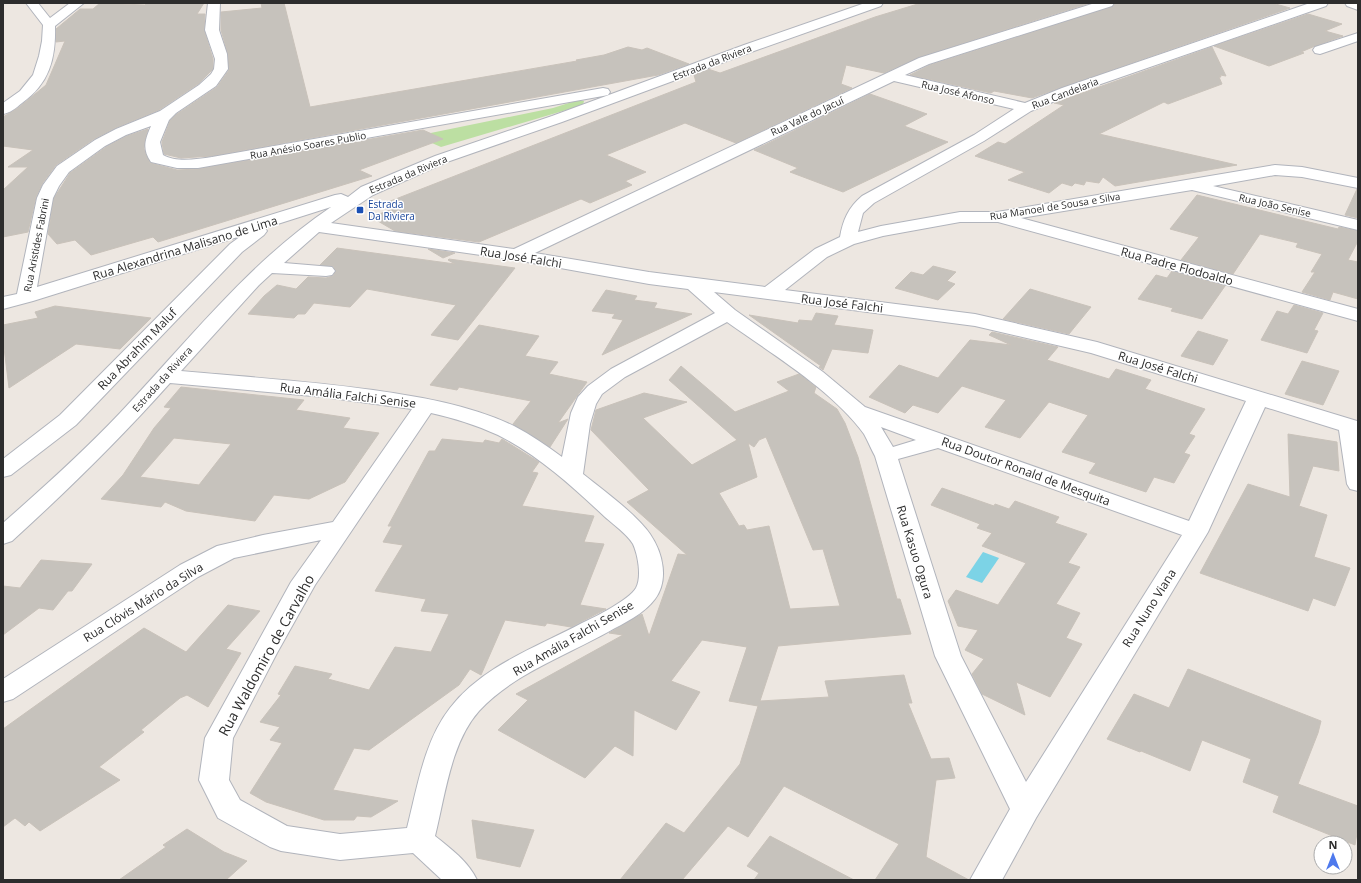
<svg xmlns="http://www.w3.org/2000/svg" width="1361" height="883" font-family="'Open Sans',sans-serif">
<style>
.green{fill:#bcdfa2}
.water{fill:#7cd3e6}
.building{fill:#c6c2bc;stroke:#c9c2ba;fill-rule:evenodd}
.lines{fill:none;stroke-linecap:round;stroke-linejoin:round}
.minor-casing{stroke:#b1b4bc;stroke-width:2}
.minor{fill:#fff;fill-rule:evenodd}
.transit-dot{fill:#1a4fb4;stroke:#fff;stroke-width:1.5}
.labels{text-anchor:middle;dominant-baseline:central;stroke-width:3;stroke-linejoin:round;paint-order:stroke}
.far-street-label{font-size:10px;fill:#2d2d2d;stroke:#fff}
.far-transit-label{font-size:10px;fill:#164399;stroke:#fff;text-anchor:start}
.street-label{font-size:12px;fill:#2d2d2d;stroke:#fff}
.near-street-label{font-size:14px;fill:#2d2d2d;stroke:#fff}
</style>
<rect width="100%" height="100%" fill="#ede7e1"/>
<polygon class="green" points="575,101 584,101 583,105 441,147 416,136 553,108"/>
<polygon class="water" points="983,552 999,558 982,583 966,577"/>
<g class="building">
<polygon points="100,3 145,5 147,3 204,3 197,14 205,14 204,30 213,59 213,69 198,84 159,110 115,128 94,139 56,165 42,184 36,197 28,232 3,237 3,190 28,167 8,167 33,150 3,146 3,117 18,108 46,85 65,41 56,42 56,29 80,9 93,9"/>
<polygon points="261,3 284,3 310,107 577,61 576,60 604,55 628,47 642,50 647,48 689,64 658,75 212,156 181,158 164,154 162,142 170,121 177,114 217,87 229,70 228,54 221,30 221,12 262,8"/>
<polygon points="921,3 1090,3 919,57 884,73 846,65 841,84 852,88 736,143 685,123 606,155 646,172 625,181 632,185 590,203 581,199 479,242 395,231 371,217 398,207 388,202 696,82 694,75 708,69 720,73 875,17"/>
<polygon points="1115,3 1272,3 1290,8 1062,87 1032,98 994,91 991,93 910,75 930,65 1112,7"/>
<polygon points="1308,14 1342,24 1325,31 1343,36 1315,46 1301,52 1304,53 1269,66 1214,46"/>
<polygon points="1212,47 1226,76 1220,75 1221,77 1219,77 1222,84 1168,104 1164,102 1099,134 1237,165 1115,186 1103,177 1099,183 1086,181 1084,185 1075,183 1072,186 1062,183 1049,193 1008,180 1025,172 975,156 998,142 1005,144 1064,105 1054,103"/>
<polygon points="870,94 927,114 904,126 948,142 843,192 790,172 798,168 754,150"/>
<polygon points="148,129 145,140 144,149 150,163 177,170 198,169 423,130 443,139 359,170 372,176 158,242 153,237 91,255 75,240 57,244 48,234 54,198 70,173 106,147 127,136"/>
<polygon points="1357,189 1358,189 1358,218 1345,215"/>
<polygon points="1197,195 1338,229 1339,227 1358,231 1358,241 1348,260 1358,262 1358,299 1333,292 1330,300 1302,292 1315,272 1311,272 1322,254 1296,247 1298,243 1260,234 1233,274 1181,260 1199,237 1170,229"/>
<polygon points="337,248 455,264 448,260 449,259 515,268 458,340 431,335 456,305 367,289 350,307 314,303 305,314 298,314 294,318 248,314 264,296 277,285 296,289 308,277 326,278 333,276 336,271 333,266 320,265"/>
<polygon points="428,249 455,253 443,258"/>
<polygon points="933,266 956,272 947,281 955,284 938,300 895,288 911,272 923,275"/>
<polygon points="1172,271 1225,286 1202,319 1171,311 1173,308 1138,299 1156,275 1167,278"/>
<polygon points="1030,289 1091,307 1069,334 1003,319"/>
<polygon points="606,290 637,296 634,300 657,303 654,308 692,314 602,355 623,320 612,318 615,314 592,311"/>
<polygon points="1294,305 1323,313 1314,330 1318,331 1307,353 1261,340 1277,311 1288,314"/>
<polygon points="55,306 151,318 120,349 76,344 9,388 3,340 3,325 38,318 35,312"/>
<polygon points="816,313 838,316 834,325 873,330 868,353 832,349 823,370 819,367 821,366 749,315 798,323 799,320 812,321"/>
<polygon points="479,325 539,336 525,356 558,362 549,374 587,382 558,423 568,419 550,447 513,424 531,401 459,387 457,390 430,385"/>
<polygon points="1198,331 1228,340 1213,365 1181,356"/>
<polygon points="992,332 1058,347 1047,360 1109,379 1116,369 1151,380 1145,389 1205,409 1189,434 1195,436 1184,453 1190,455 1174,483 1154,477 1146,492 1089,473 1096,463 1062,452 1088,415 1049,402 1020,438 985,427 1006,400 962,386 938,413 913,405 905,413 869,397 899,365 938,378 970,340 1011,345 989,335"/>
<polygon points="1302,361 1339,371 1323,405 1285,394"/>
<path d="M681 366 735 412 789 391 777 382 799 374 816 387 814 393 837 409 845 423 858 457 897 599H900L911 634 778 646 760 701 829 697 825 681 904 675 912 703H908L931 759 949 758 955 778 936 780 926 857 969 880H875L899 844 784 786 748 837 728 826 682 880H620L666 823 684 833 740 764 758 706 729 701 747 647 702 640 671 681 700 692 676 730 634 710 633 756 615 746 585 778 498 730 528 700 516 694 623 635 609 633 642 614 649 636 678 554 687 555 627 502 649 490 591 430 596 410 644 393 687 402 643 418 692 465 737 440 669 380ZM766 437 813 550 823 549 840 606 790 609 769 526 747 530 744 525 739 526 719 493 757 477 748 443 754 447 759 440Z"/>
<path d="M181 387 304 400 296 410 350 418 343 428 379 433 345 482 309 499 274 495 255 521 186 511 165 502 161 507 101 499 123 475 154 428 171 408 164 407ZM174 438 231 444 199 485 140 477Z"/>
<polygon points="1288,434 1337,442 1339,471 1313,466 1299,506 1327,515 1314,557 1350,568 1335,606 1313,598 1308,611 1200,573 1248,484 1290,497"/>
<polygon points="442,439 483,443 485,440 499,443 502,439 539,462 532,472 538,473 522,506 594,516 584,542 604,544 580,605 606,609 571,627 547,623 545,626 505,620 481,675 470,669 459,685 369,750 354,748 333,790 398,801 371,817 357,816 354,820 324,820 266,802 250,793 282,743 270,740 280,727 260,722 281,695 278,694 295,666 332,674 328,679 369,690 395,647 431,652 449,614 421,611 426,599 375,591 403,545 383,542 392,526 388,526 429,451 435,451"/>
<polygon points="942,488 994,506 995,504 1009,509 1015,501 1059,517 1055,523 1087,534 1068,563 1080,567 1056,604 1080,613 1066,638 1082,644 1050,697 1016,682 1025,715 982,694 972,674 984,659 965,650 978,630 958,626 948,601 956,590 998,605 1026,563 982,546 992,533 977,528 980,524 931,505"/>
<polygon points="41,560 92,564 72,591 68,591 53,610 39,608 3,635 3,586 20,588"/>
<polygon points="228,605 260,611 226,649 241,653 208,707 187,695 180,698 141,730 144,732 99,767 120,780 40,831 29,822 25,826 15,818 3,827 3,729 144,628 186,652"/>
<polygon points="1188,669 1321,721 1318,733 1298,784 1358,806 1358,827 1355,845 1273,812 1279,796 1243,782 1251,759 1202,740 1190,771 1141,751 1140,752 1107,739 1134,694 1169,708"/>
<polygon points="472,820 534,830 520,867 477,858"/>
<polygon points="187,829 224,852 247,861 226,880 119,880 166,847 163,845"/>
<polygon points="770,836 854,880 754,880 759,873 747,866"/>
</g>
<g class="lines">
<defs>
<g id="minor">
<path d="M26 3H38L50 18 70 3H84L55 26C56 59 49 84 22 103 16 108 10 113 3 114V103L20 91 33 75 39 56 42 41 43 25Z"/>
<path d="M208 3H220L219 30 227 54 228 69 216 86 176 113 169 120 160 142 163 155C177 163 197 159 212 157L603 88 608 89 610 92 608 95 603 96 198 168H177L151 162C142 149 145 140 151 126L126 135 105 146 69 172 59 186 53 198 37 287 335 195 341 194 348 197 361 187 435 156 552 116 744 45 865 3H883L881 6 754 51 562 122 447 162 373 195 331 223 514 249 919 58 1095 3H1114L1112 6 929 64 905 75 1025 103 1062 88 1310 3H1328L1326 6 1072 94 1031 111 984 141 874 203 863 213 858 232 881 226 960 212H997L1275 165 1302 167 1358 178V188L1302 177 1275 175 1213 186 1358 220V230L1192 190 1021 218 1358 309V321L998 222H960L883 236 854 244 827 257 785 290 975 314 1097 342 1357 421 1358 422V491L1350 489 1347 484 1339 430 1265 407 1208 532 1036 818 1002 880H970L1010 809 935 656 875 456C871 449 868 441 864 434 832 390 772 354 727 322L625 377 602 394 596 404 590 424 583 474C603 490 636 514 650 534 663 553 669 580 655 599 644 614 624 623 608 632 565 656 513 674 479 711 451 742 445 796 435 836 451 849 468 861 477 880H442L413 853 340 860 281 851 270 847 218 818 199 780 205 738 291 582 321 540 234 558 198 577 13 699 3 702V679L180 565 217 546 263 535 333 522 412 409 324 397 170 383C120 439 67 491 12 541L3 544V523C43 488 83 452 120 413 187 342 249 262 331 207L265 228 267 231 264 235 242 252 76 425 11 475 3 477V459L60 415 230 244 241 236 33 301 3 309V297L17 294 37 198 43 185 57 166 95 140 116 129 160 111 199 85 211 74 214 69 215 59 205 30ZM894 81 1014 109 974 135 862 196C848 208 843 220 840 237L815 249 765 287 649 272 535 253ZM319 232 516 260 649 284 688 289 715 313 611 369 588 386 578 397 571 413 562 457C547 446 531 435 514 426 470 405 421 397 373 390 309 381 245 377 181 371L259 285 272 273 326 276 332 275 335 271 332 267 284 263ZM714 292 975 326 1091 353 1246 401 1189 521 865 407 823 372 735 310ZM431 413C454 418 476 425 498 435 538 455 573 487 605 517 614 525 627 534 633 544 638 555 642 577 636 588 629 600 595 617 582 623 537 647 482 666 450 708 424 741 417 789 407 828L340 834 287 826 240 800 229 780 233 738 277 653 315 585ZM881 427 916 440 893 447ZM938 448 1182 535 1026 782 961 656 898 459Z"/>
<polygon points="1345,3 1358,3 1358,10 1347,6"/>
<polygon points="1358,33 1358,41 1320,54 1315,53 1313,50 1315,47"/>
</g>
</defs>
<use href="#minor" class="minor-casing"/>
<use href="#minor" class="minor"/>
</g>
<rect class="transit-dot" x="356" y="206" width="8" height="8" rx="2"/>
<g class="labels">
<g class="far-street-label">
<text transform="translate(712 62) rotate(-21)">Estrada da Riviera</text>
<text transform="translate(958 92) rotate(13)">Rua José Afonso</text>
<text transform="translate(1065 93) rotate(-21)">Rua Candelaria</text>
<text transform="translate(807 116) rotate(-25)">Rua Vale do Jacuí</text>
<text transform="translate(308 145) rotate(-10)">Rua Anésio Soares Publio</text>
<text transform="translate(408 174) rotate(-23)">Estrada da Riviera</text>
<text transform="translate(1275 205) rotate(13)">Rua João Senise</text>
<text transform="translate(1055 206) rotate(-9)">Rua Manoel de Sousa e Silva</text>
<text transform="translate(36 245) rotate(-79)">Rua Aristides Fabrini</text>
<text transform="translate(162 379) rotate(-48)">Estrada da Riviera</text>
</g>
<g class="far-transit-label">
<text x="368" y="204">Estrada<tspan x="368" dy="12">Da Riviera</tspan></text>
</g>
<g class="street-label">
<text transform="translate(185 248) rotate(-17)">Rua Alexandrina Malisano de Lima</text>
<text transform="translate(521 257) rotate(9)">Rua José Falchi</text>
<text transform="translate(1177 266) rotate(15)">Rua Padre Flodoaldo</text>
<text transform="translate(842 303) rotate(7)">Rua José Falchi</text>
<text transform="translate(137 349) rotate(-46)">Rua Abrahim Maluf</text>
<text transform="translate(1158 367) rotate(17)">Rua José Falchi</text>
<text transform="translate(348 395) rotate(7)">Rua Amália Falchi Senise</text>
<text transform="translate(1026 471) rotate(20)">Rua Doutor Ronald de Mesquita</text>
<text transform="translate(915 552) rotate(73)">Rua Kasuo Ogura</text>
<text transform="translate(143 602) rotate(-32)">Rua Clóvis Mário da Silva</text>
<text transform="translate(1149 608) rotate(-58)">Rua Nuno Viana</text>
<text transform="translate(573 638) rotate(-30)">Rua Amália Falchi Senise</text>
</g>
<g class="near-street-label">
<text transform="translate(266 655) rotate(-61)">Rua Waldomiro de Carvalho</text>
</g>
</g>
<rect width="1361" height="883" fill="none" stroke="#2d2d2d" stroke-width="8"/>
<g transform="translate(1333 855)"><circle r="19" fill="#ffffff" stroke="#ababab"/>
<path d="M0-3L7 15L0 10L-7 15Z" fill="#4e79ed"/>
<text y="-6" font-size="11" font-weight="bold" text-anchor="middle" fill="#2d2d2d">N</text>
</g>
</svg>
